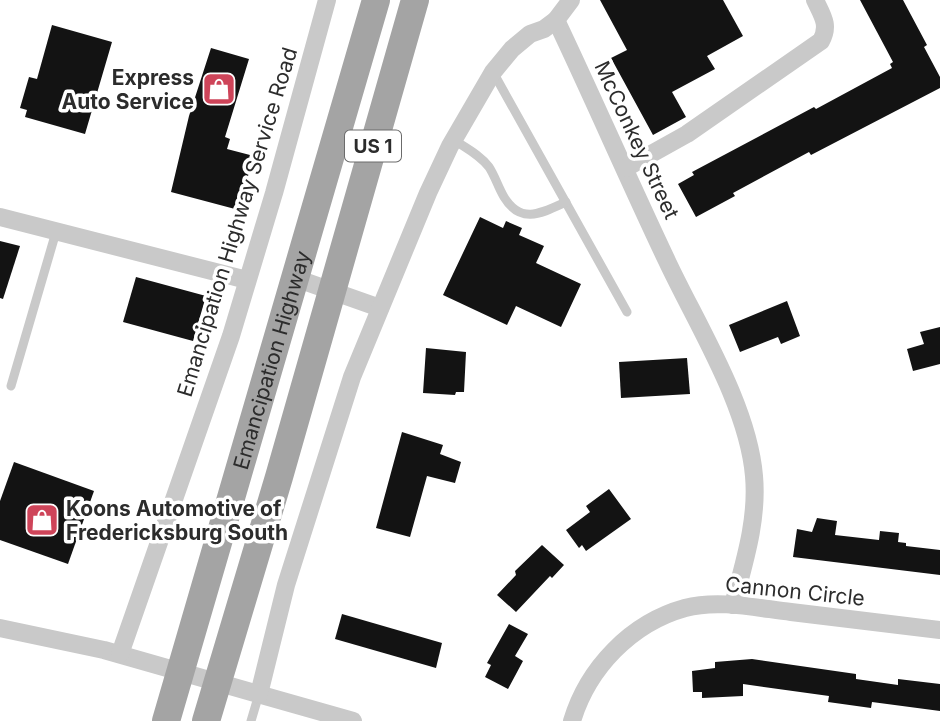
<svg xmlns="http://www.w3.org/2000/svg" width="940" height="721" font-family="Inter,sans-serif">
<style>
.building{fill:#131313}
.lines{fill:none;stroke-linecap:round;stroke-linejoin:round}
.lane{stroke:#c9c9c9;stroke-width:9}
.street{stroke:#c9c9c9;stroke-width:18}
.primary{stroke:#a4a4a4;stroke-width:28}
.labels{text-anchor:middle;dominant-baseline:central;stroke-width:7;stroke-linejoin:round;paint-order:stroke}
.shield{fill:#fff;stroke:#6b6b6b;stroke-width:2}
.shield-label{font-size:19px;font-weight:bold;fill:#2c2c2c}
.poi-label{font-size:21px;font-weight:bold;fill:#2c2c2c;stroke:#fff;text-anchor:end}
.street-label{font-size:21px;fill:#2c2c2c;stroke:#fff}
</style>
<rect width="100%" height="100%" fill="#fff"/>
<g class="building">
<polygon points="600,0 723,0 743,36 707,56 715,69 672,92 686,117 653,135 611,58 627,50"/>
<polygon points="860,0 903,0 927,45 924,47 940,77 940,88 811,155 809,152 733,193 735,196 696,217 678,184 694,175 692,172 814,107 816,109 892,68 890,64 893,62"/>
<polygon points="52,25 112,42 85,134 25,117 27,110 20,108 29,77 37,79"/>
<polygon points="211,48 249,59 225,137 230,139 227,149 250,155 248,164 251,165 241,202 237,201 235,209 171,192 189,116"/>
<polygon points="480,217 503,228 506,221 522,228 519,235 544,246 536,263 581,284 561,327 516,306 507,325 443,295"/>
<polygon points="0,241 20,246 3,299 0,298"/>
<polygon points="136,277 206,296 193,341 123,322"/>
<polygon points="787,301 800,336 781,344 778,337 740,352 729,325"/>
<polygon points="940,327 940,364 913,371 907,349 924,344 920,332"/>
<polygon points="426,348 466,352 464,392 456,392 455,395 423,393"/>
<polygon points="687,358 690,394 621,398 619,362"/>
<polygon points="402,432 443,445 440,454 461,462 455,483 427,476 410,537 376,528"/>
<polygon points="14,462 94,491 68,564 0,540 0,501"/>
<polygon points="609,489 631,519 586,551 582,545 579,548 566,530 590,512 586,506"/>
<polygon points="817,518 837,521 835,535 879,540 880,531 899,533 898,542 906,543 906,546 940,550 940,575 793,557 797,529 812,532"/>
<polygon points="542,545 564,565 552,578 550,576 516,612 497,595 516,575 515,571"/>
<polygon points="342,614 442,643 436,668 335,639"/>
<polygon points="509,624 528,634 515,656 523,661 508,689 485,677 491,665 487,663"/>
<polygon points="752,659 856,674 856,679 898,685 898,679 940,684 940,711 872,702 871,708 828,702 829,696 743,684 743,696 702,698 702,692 693,692 692,671 715,668 715,662"/>
</g>
<g class="lines">
<g class="lane">
<polyline points="493,72 627,312"/>
<path d="M454 140C466 148 480 155 489 167 495 176 498 187 504 197 521 225 542 213 566 202"/>
<polyline points="11,386 56,232"/>
<polyline points="251,721 259,694"/>
</g>
<g class="street">
<path d="M556 20C594 100 629 181 667 261 697 325 748 405 754 476 758 520 744 563 733 605"/>
<path d="M626 168 687 134 821 41C830 25 822 15 815 0"/>
<polyline points="0,217 247,280"/>
<polyline points="295,278 380,308"/>
<polyline points="0,628 104,650 353,721"/>
<polyline points="120,654 231,336 274,193 327,0"/>
<polyline points="259,694 286,585 352,377 428,193 450,146 493,72 512,49 530,34 544,29 556,20 571,0"/>
<path d="M572 721C588 668 631 623 685 608 718 599 757 608 791 612 841 618 890 624 940 630"/>
</g>
<g class="primary">
<path id="s1" d="M166 721 376 0"/>
<polyline points="206,721 279,477 415,0"/>
</g>
</g>
<defs>
<symbol id="shop-square" viewBox="-11 -11 22 22"><rect x="-9" y="-9" width="18" height="18" rx="4" fill="#ce4459" stroke="#fff"/><path d="M-5-2.5h2.3a2.7 3.5 0 0 1 5.4 0H5L5.5 6h-11ZM-1.5-2.5h3a1.5 2.3 0 0 0-3 0Z" fill="#fff"/></symbol>
</defs>
<g fill-rule="evenodd">
<use href="#shop-square" x="200" y="70" width="38" height="38"/>
<use href="#shop-square" x="23" y="501" width="38" height="38"/>
</g>
<g class="labels">
<rect class="shield" x="345" y="130.5" width="56" height="31" rx="5"/>
<g class="shield-label">
<text x="373" y="146">US 1</text>
</g>
<g class="poi-label">
<text x="194" y="77">Express<tspan x="194" dy="24">Auto Service</tspan></text>
<text x="66" y="508" text-anchor="start">Koons Automotive of<tspan x="66" dy="24">Fredericksburg South</tspan></text>
</g>
<g class="street-label">
<text transform="translate(637 140) rotate(65)">McConkey Street</text>
<text transform="translate(237 222) rotate(-73)">Emancipation Highway Service Road</text>
<text stroke="none"><textPath href="#s1" startOffset="376">Emancipation Highway</textPath></text>
<text transform="translate(795 591) rotate(6)">Cannon Circle</text>
</g>
</g>
</svg>
